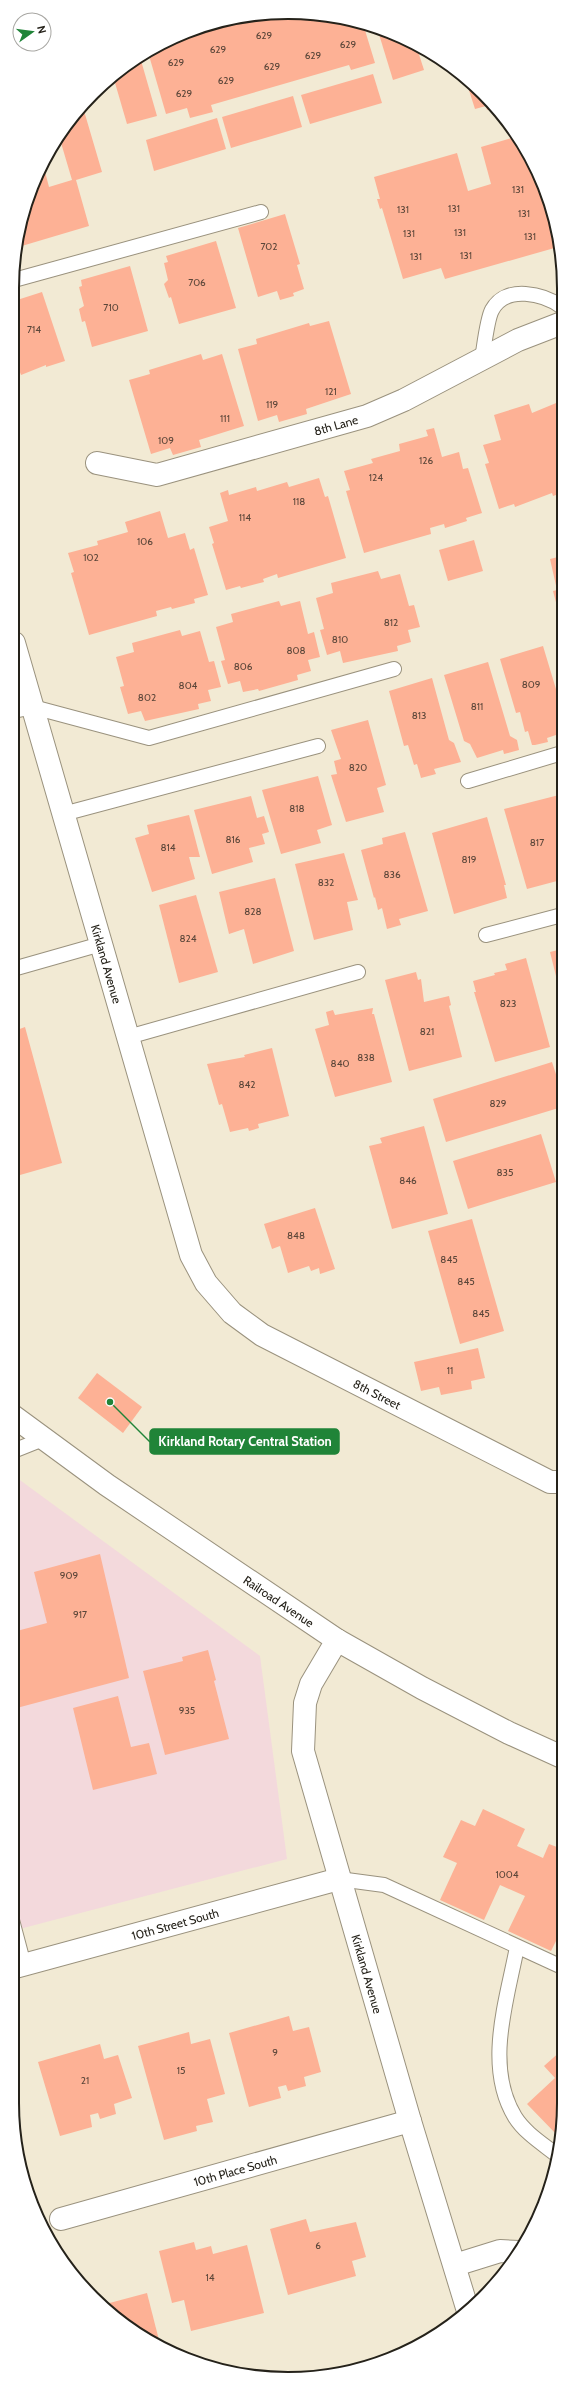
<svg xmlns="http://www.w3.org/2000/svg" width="576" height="2391" font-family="Cabin,sans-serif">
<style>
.industrial{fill:#f3d9dc}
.building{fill:#fdb195}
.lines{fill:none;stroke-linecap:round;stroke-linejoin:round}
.lane-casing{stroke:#9a927e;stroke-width:16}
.street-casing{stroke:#9a927e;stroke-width:24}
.lane{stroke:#fff;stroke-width:14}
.street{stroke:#fff;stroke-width:22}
.labels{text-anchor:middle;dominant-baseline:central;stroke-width:3.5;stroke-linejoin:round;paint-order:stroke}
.number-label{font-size:10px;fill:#5b4639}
.street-label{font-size:12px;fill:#25221a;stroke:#fff}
.rim{fill:none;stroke:#25221a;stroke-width:2}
.leader{fill:none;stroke:#208438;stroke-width:1.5}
.callout-dot{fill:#208438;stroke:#fff;stroke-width:1.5}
.callout{fill:#208438;stroke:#208438;stroke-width:1.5}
.callout-label{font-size:13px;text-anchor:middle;font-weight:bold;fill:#fff}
</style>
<rect width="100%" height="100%" fill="#f2ead4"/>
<polygon class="industrial" points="13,1475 260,1656 287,1859 12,1931"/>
<g class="building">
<polygon points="270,13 324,14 364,27 375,63 351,70 349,65 211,105 213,112 190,118 187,108 166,114 148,52 166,40 217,21"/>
<polygon points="378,31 410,41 416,45 424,70 393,80"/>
<polygon points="140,57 157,116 127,124 113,76"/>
<polygon points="373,74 382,103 310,124 301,95"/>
<polygon points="466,81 483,93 494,108 487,110 486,106 475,109"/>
<polygon points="293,96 302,127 231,148 222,117"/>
<polygon points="82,104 102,172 76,180 89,226 15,248 27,199 43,164 49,187 72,180 59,136"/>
<polygon points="217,118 226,149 154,171 146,140"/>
<polygon points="515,137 536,166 558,247 445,279 441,268 403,279 382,208 380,209 377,199 380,199 374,177 457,153 468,191 491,184 481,147"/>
<polygon points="285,214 300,264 297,265 304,289 293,293 294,296 280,300 277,291 258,297 238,228"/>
<polygon points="216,241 236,308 179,324 171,297 169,298 164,284 168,280 164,263 168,262 166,256"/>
<polygon points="130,266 148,331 92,347 85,321 82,322 79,309 84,306 79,287 82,286 81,280"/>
<polygon points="42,292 65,361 46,367 46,365 21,375 14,356 14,301"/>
<polygon points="329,321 351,394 306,409 307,414 279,422 277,415 258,421 238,349 257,344 256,339 309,323 310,326"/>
<polygon points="201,354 203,360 222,354 244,426 199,440 201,447 173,455 170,448 151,454 129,380 150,374 149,370"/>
<polygon points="561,401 562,493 553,496 552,493 515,507 514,504 499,509 485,464 489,463 483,445 501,440 494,415 529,404 532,413"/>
<polygon points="434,428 442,457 459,452 463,469 468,468 482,513 466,518 467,521 445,528 444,524 430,528 431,534 364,553 346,491 350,490 344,471 373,463 371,459 400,451 399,444 428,436 426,430"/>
<polygon points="319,478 325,497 328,496 346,558 278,578 277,574 263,579 264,582 241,588 240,586 226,590 212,544 214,543 209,527 228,521 220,493 228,490 229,495 256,487 257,491 287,482 289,487"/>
<polygon points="160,511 168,538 185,533 190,550 194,548 208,595 194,599 195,603 172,609 171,607 156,611 157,616 89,635 71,573 74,572 68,553 98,545 97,541 128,532 125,522"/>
<polygon points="474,540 483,571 448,581 439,550"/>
<polygon points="562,556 562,605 557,606 553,591 557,590 550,559"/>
<polygon points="378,571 381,579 400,574 409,606 414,605 420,627 408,630 411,642 397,646 398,651 343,663 340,651 327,655 320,630 324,629 316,598 333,593 331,583"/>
<polygon points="279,601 281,606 300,601 308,634 314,632 320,657 308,660 311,671 297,675 298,680 259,691 258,689 243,692 240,681 228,684 221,661 225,660 216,627 233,622 231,614"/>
<polygon points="180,630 182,636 200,631 209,662 214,661 221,687 208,690 211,701 198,704 199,709 145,721 141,711 128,714 120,687 124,686 116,657 134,652 132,643"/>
<polygon points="562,641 562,661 561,661 556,642"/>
<polygon points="543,646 562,709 562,733 547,738 548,742 535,745 532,745 528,731 525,732 520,712 516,713 500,659"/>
<polygon points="488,662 510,736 517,740 519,750 504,754 503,750 477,758 470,744 464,741 444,675"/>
<polygon points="432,678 449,740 454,743 461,762 434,769 436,774 421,778 417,764 414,765 408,745 404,746 389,691"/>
<polygon points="368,720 386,785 377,788 384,812 346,822 331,775 337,774 334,761 341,759 331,730"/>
<polygon points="318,776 332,825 317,830 321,843 281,854 262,790"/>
<polygon points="559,795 562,804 562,887 559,888 557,881 527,889 504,809"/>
<polygon points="251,796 257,818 264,816 269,832 262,834 265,844 249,848 253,862 212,874 194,810"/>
<polygon points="189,815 200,857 189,857 195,879 152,892 135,838 149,834 147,825"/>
<polygon points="487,817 506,885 504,885 507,898 454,914 432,833"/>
<polygon points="405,832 428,911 399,919 401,925 387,929 382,908 378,910 375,897 374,898 361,850 383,844 382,838"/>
<polygon points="344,853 358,900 347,902 353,930 314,940 295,864"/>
<polygon points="275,878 294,951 253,964 244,929 229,934 219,892"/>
<polygon points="196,895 218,972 179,983 159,905"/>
<polygon points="562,949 562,996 561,996 550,952"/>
<polygon points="526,958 550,1047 495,1062 474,992 476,992 473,981 495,975 494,973 507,970 505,964"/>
<polygon points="416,972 418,980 421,979 424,1002 449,996 451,1005 449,1006 462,1057 409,1071 385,980"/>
<polygon points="373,1008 372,1014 374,1014 392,1082 335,1097 315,1029 329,1025 326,1012 333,1010 335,1015"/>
<polygon points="13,1026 15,1026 17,1030 25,1027 62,1163 13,1177"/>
<polygon points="272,1048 289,1116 258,1124 259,1128 249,1131 248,1128 230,1132 222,1104 219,1105 207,1064 245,1057 244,1055"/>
<polygon points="552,1062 562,1093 562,1107 446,1142 433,1099"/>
<polygon points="424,1126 448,1214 392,1229 369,1146 382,1143 380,1138"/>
<polygon points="541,1134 556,1182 468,1209 453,1161"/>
<polygon points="315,1208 335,1269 320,1274 319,1268 311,1271 309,1266 288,1273 280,1246 272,1249 264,1224"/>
<polygon points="472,1219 504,1331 460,1344 428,1231"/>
<polygon points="478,1348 485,1378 471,1381 472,1389 441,1395 439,1387 421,1391 414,1362"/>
<polygon points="97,1373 142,1407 123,1433 78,1398"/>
<polygon points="100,1554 129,1678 13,1709 13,1632 47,1623 34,1572"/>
<polygon points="208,1650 216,1680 214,1681 229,1739 165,1755 143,1671 183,1661 182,1657"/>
<polygon points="118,1696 131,1747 149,1743 157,1774 93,1790 73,1708"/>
<polygon points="12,1727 20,1752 12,1754"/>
<polygon points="483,1809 525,1829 517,1846 543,1858 549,1844 562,1849 562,1929 551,1951 508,1931 525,1896 500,1885 484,1920 440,1900 457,1863 443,1857 461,1820 475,1826"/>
<polygon points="289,2016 293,2031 309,2027 321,2072 304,2077 306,2086 288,2091 286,2085 278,2087 281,2098 249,2107 229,2033"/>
<polygon points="189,2032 191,2044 210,2039 225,2094 207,2099 213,2122 196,2126 197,2131 164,2140 138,2046"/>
<polygon points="100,2044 104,2059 118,2055 132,2098 114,2104 116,2114 100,2119 98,2113 90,2115 92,2127 60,2136 38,2062"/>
<polygon points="562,2050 562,2135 559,2137 527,2104 555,2078 544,2066"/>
<polygon points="306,2219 310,2232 356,2222 366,2257 352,2261 356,2276 288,2295 270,2229"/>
<polygon points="194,2242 196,2250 211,2246 213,2254 247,2245 264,2313 191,2331 184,2300 172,2303 159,2251"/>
<polygon points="147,2293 161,2348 120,2322 102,2305"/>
</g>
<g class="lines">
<defs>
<g id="lane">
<polyline points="14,280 261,212"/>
<path d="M482 359C484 348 487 319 492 310 506 284 544 294 562 307"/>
<polyline points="14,711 33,707 149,738 394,669"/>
<polyline points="468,781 562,753"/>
<polyline points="63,814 318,746"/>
<polyline points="486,935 562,915"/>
<polyline points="13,969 101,944"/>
<polyline points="128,1037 358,972"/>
<polyline points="13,1451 43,1439"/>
<polyline points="339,1879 384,1885 562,1967"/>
<polyline points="12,1920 24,1965"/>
<path d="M517 1947C507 2000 484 2066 515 2117 525 2133 543 2144 558 2156"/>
</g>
<g id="street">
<path id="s1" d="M97 463 157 475 367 416 404 400 518 340 562 323"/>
<path id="s2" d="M14 643 191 1255 206 1283 232 1313 262 1335 550 1482H562"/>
<path id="s3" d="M13 1416 107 1485 337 1640 422 1688 509 1733 562 1757"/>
<path id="s4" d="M337 1640 311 1684 305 1703 303 1751 410 2121 468 2311"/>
<path id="s5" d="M12 1968 339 1879"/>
<path id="s6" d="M61 2219 410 2121"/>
<polyline points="455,2265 500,2251 519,2252"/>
</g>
</defs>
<use href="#lane" class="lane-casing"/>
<use href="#street" class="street-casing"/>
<use href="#lane" class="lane"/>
<use href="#street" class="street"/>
</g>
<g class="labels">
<g class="number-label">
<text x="264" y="35">629</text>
<text x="348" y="44">629</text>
<text x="218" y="49">629</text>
<text x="313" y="55">629</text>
<text x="176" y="62">629</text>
<text x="272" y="66">629</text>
<text x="226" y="80">629</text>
<text x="184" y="93">629</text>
<text x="518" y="189">131</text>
<text x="454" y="208">131</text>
<text x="403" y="209">131</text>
<text x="524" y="213">131</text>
<text x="460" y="232">131</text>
<text x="409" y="233">131</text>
<text x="530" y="236">131</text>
<text x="269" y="246">702</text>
<text x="466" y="255">131</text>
<text x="416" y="256">131</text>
<text x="197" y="282">706</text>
<text x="111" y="307">710</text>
<text x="34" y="329">714</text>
<text x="331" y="391">121</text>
<text x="272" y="404">119</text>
<text x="225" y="418">111</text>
<text x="166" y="440">109</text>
<text x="426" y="460">126</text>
<text x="376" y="477">124</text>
<text x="299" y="501">118</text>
<text x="245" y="517">114</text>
<text x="145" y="541">106</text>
<text x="91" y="557">102</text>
<text x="391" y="622">812</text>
<text x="340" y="639">810</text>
<text x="296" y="650">808</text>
<text x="243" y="666">806</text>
<text x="531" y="684">809</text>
<text x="188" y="685">804</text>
<text x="147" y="697">802</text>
<text x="477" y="706">811</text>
<text x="419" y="715">813</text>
<text x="358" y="767">820</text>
<text x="297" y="808">818</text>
<text x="233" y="839">816</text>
<text x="537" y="842">817</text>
<text x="168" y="847">814</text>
<text x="469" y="859">819</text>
<text x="392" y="874">836</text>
<text x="326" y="882">832</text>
<text x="253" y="911">828</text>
<text x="188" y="938">824</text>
<text x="508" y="1003">823</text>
<text x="427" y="1031">821</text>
<text x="366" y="1057">838</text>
<text x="340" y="1063">840</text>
<text x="247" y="1084">842</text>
<text x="498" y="1103">829</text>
<text x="505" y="1172">835</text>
<text x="408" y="1180">846</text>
<text x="296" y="1235">848</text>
<text x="449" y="1259">845</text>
<text x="466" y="1281">845</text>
<text x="481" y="1313">845</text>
<text x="450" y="1370">11</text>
<text x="69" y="1575">909</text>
<text x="80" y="1614">917</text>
<text x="187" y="1710">935</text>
<text x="507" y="1874">1004</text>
<text x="275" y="2052">9</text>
<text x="181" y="2070">15</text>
<text x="85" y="2080">21</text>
<text x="318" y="2245">6</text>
<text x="210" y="2277">14</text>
</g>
<g class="street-label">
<text stroke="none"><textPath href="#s1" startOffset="247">8th Lane</textPath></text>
<text stroke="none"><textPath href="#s2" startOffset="334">Kirkland Avenue</textPath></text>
<text stroke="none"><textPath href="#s2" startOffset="875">8th Street</textPath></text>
<text stroke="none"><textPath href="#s3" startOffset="324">Railroad Avenue</textPath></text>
<text stroke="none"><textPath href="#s5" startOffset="169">10th Street South</textPath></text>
<text stroke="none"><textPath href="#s4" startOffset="351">Kirkland Avenue</textPath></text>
<text stroke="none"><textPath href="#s6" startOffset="181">10th Place South</textPath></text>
</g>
</g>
<path d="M0 0H576V2391H0ZM288 19H288A269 269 0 0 1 557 288V2103A269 269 0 0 1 288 2372H288A269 269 0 0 1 19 2103V288A269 269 0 0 1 288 19Z" fill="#fff" fill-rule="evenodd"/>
<path class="rim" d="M288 19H288A269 269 0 0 1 557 288V2103A269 269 0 0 1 288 2372H288A269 269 0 0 1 19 2103V288A269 269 0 0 1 288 19Z"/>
<path class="leader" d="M110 1402L150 1442"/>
<circle class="callout-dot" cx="110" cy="1402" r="4"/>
<rect class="callout" x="150" y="1429" width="189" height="25" rx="4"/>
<g class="callout-label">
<text x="245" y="1446">Kirkland Rotary Central Station</text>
</g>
<g transform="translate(32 32) rotate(76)"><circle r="19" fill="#ffffff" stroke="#a8a7a3"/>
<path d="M0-3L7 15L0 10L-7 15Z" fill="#208438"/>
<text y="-6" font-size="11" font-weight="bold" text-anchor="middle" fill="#25221a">N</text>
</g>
</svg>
